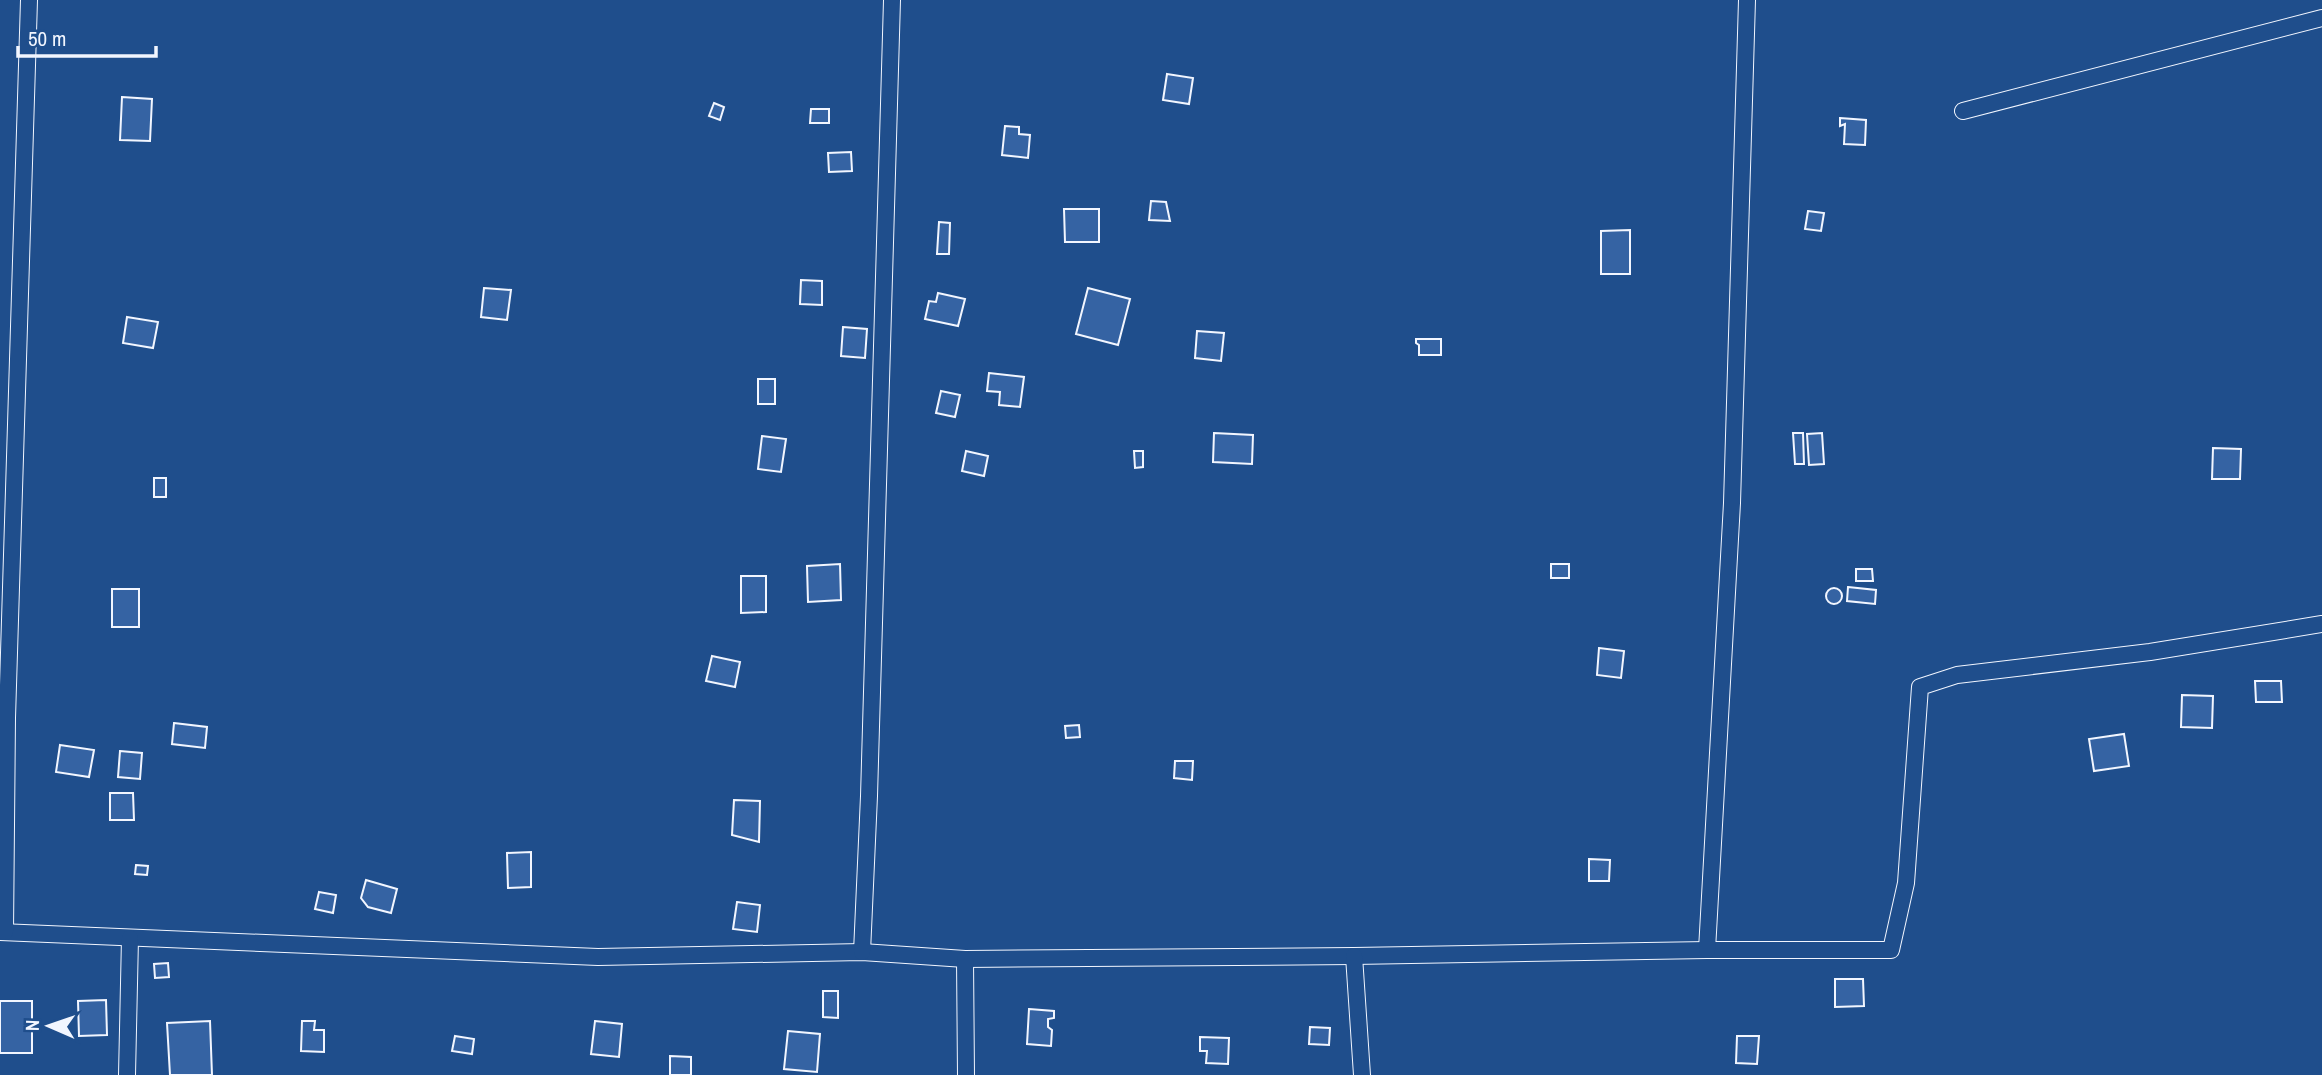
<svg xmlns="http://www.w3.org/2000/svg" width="2322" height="1075" font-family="'Archivo Narrow',sans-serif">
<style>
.building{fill:#3563a3;stroke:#f2f6ff;stroke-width:2}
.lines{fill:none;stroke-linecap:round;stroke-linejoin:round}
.street-casing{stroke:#f2f6ff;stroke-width:18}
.street{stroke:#1f4e8c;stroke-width:16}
</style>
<rect width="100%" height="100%" fill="#1f4e8c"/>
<g class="building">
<polygon points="1167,74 1193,78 1189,104 1163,100"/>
<polygon points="122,97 152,99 150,141 120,140"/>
<polygon points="714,103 724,107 720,120 709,116"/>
<polygon points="811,109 829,109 829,123 810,123"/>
<polygon points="1840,118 1866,120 1865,145 1844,144 1845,124 1840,126"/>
<polygon points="1005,126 1019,127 1019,134 1030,135 1028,158 1002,155"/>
<polygon points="851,152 852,171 829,172 828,153"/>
<polygon points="1151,201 1166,202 1170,221 1149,220"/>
<polygon points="1064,209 1099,209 1099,242 1065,242"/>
<polygon points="1808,211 1824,213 1821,231 1805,229"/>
<polygon points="939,222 950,223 949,254 937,254"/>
<polygon points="1630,230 1630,274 1601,274 1601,231"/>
<polygon points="801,280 822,281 822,305 800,304"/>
<polygon points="484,288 511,290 507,320 481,317"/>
<polygon points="1088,288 1130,299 1118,345 1076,334"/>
<polygon points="938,293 965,299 958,326 925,319 929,301 936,302"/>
<polygon points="127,317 158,322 153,348 123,343"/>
<polygon points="843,327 867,329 865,358 841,356"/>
<polygon points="1197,331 1224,333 1221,361 1195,358"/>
<polygon points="1416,339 1441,339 1441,355 1419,355 1419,345 1416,343"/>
<polygon points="989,373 1024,377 1020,407 999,405 1000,392 987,391"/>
<rect x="758" y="379" width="17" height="25"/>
<polygon points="941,391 960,395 955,417 936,413"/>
<polygon points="1214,433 1253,435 1252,464 1213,462"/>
<polygon points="1793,433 1803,433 1804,464 1795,464"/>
<polygon points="1822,433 1824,464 1809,465 1807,434"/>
<polygon points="762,436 786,439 781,472 758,469"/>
<polygon points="2213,448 2241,449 2240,479 2212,479"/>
<polygon points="966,451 988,456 984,476 962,471"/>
<polygon points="1134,451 1143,451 1143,467 1135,468"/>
<rect x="154" y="478" width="12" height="19"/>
<polygon points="840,564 841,600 808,602 807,566"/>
<rect x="1551" y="564" width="18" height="14"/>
<polygon points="1856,569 1872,569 1873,581 1856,581"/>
<polygon points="741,576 766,576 766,612 741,613"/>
<polygon points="1848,587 1876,590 1875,604 1847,601"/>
<circle cx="1834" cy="596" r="8"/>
<rect x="112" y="589" width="27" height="38"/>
<polygon points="1599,648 1624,651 1621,678 1597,675"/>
<polygon points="712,656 740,662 735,687 706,681"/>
<polygon points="2255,681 2281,681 2282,702 2256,702"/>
<polygon points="2182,695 2213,696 2212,728 2181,727"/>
<polygon points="174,723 207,727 205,748 172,744"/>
<polygon points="1079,725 1080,737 1066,738 1065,726"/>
<polygon points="2124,734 2129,766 2094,771 2089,739"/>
<polygon points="60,745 94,750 89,777 56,772"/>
<polygon points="120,751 142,753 140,779 118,777"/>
<polygon points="1175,761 1193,761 1192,780 1174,778"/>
<polygon points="110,793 133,793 134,820 110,820"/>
<polygon points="734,800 760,801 759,842 732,835"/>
<polygon points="531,852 531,887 508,888 507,853"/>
<polygon points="1589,859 1610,860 1609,881 1589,881"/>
<polygon points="136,865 148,866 147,875 135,874"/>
<polygon points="366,880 397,889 391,913 368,907 361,898"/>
<polygon points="319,892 336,895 333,913 315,909"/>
<polygon points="737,902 760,905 757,932 733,929"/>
<polygon points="168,963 169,977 155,978 154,964"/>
<polygon points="1835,979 1863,979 1864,1006 1835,1007"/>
<polygon points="823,991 838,991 838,1018 823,1017"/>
<polygon points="106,1000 107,1035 79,1036 78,1001"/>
<rect x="0" y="1001" width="32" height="52"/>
<polygon points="1029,1009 1054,1011 1054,1018 1048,1019 1048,1027 1052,1030 1051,1046 1027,1044"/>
<polygon points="210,1021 212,1075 170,1075 167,1023"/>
<polygon points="302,1021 315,1021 314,1030 324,1030 324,1052 301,1051"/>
<polygon points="595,1021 622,1024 619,1057 591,1054"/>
<polygon points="1310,1027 1330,1028 1329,1045 1309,1044"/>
<polygon points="788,1031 820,1034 817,1072 784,1069"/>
<polygon points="455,1036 474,1039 472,1054 452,1051"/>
<polygon points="1737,1036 1759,1036 1757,1064 1736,1063"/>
<polygon points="1200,1037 1229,1038 1228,1064 1206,1063 1207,1051 1200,1051"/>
<polygon points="670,1056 691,1057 691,1075 670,1075"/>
</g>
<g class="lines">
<defs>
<g id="street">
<polyline points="1963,111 2322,18"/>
<polyline points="0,932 598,957 862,952 965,959 1354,956 1707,950 1891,950 1906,883 1920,687 1957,675 2150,652 2322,624"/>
<polyline points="5,932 7,718 29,0"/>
<polyline points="1707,950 1732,503 1747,0"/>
<polyline points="862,952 869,796 892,0"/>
<polyline points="1354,956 1362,1075"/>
<polyline points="965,959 966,1075"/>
<polyline points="127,1075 130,938"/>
</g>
</defs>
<use href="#street" class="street-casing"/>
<use href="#street" class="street"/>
</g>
<g transform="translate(49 1026) rotate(272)" stroke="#1f4e8c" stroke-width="5" paint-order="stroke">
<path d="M0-5L12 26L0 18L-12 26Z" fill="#f2f6ff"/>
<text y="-10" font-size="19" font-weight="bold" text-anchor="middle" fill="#f2f6ff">N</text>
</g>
<path d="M18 46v10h138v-10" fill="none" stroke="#f2f6ff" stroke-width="3.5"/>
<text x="28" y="46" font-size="21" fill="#f2f6ff" stroke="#1f4e8c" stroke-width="5" paint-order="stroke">50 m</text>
</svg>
